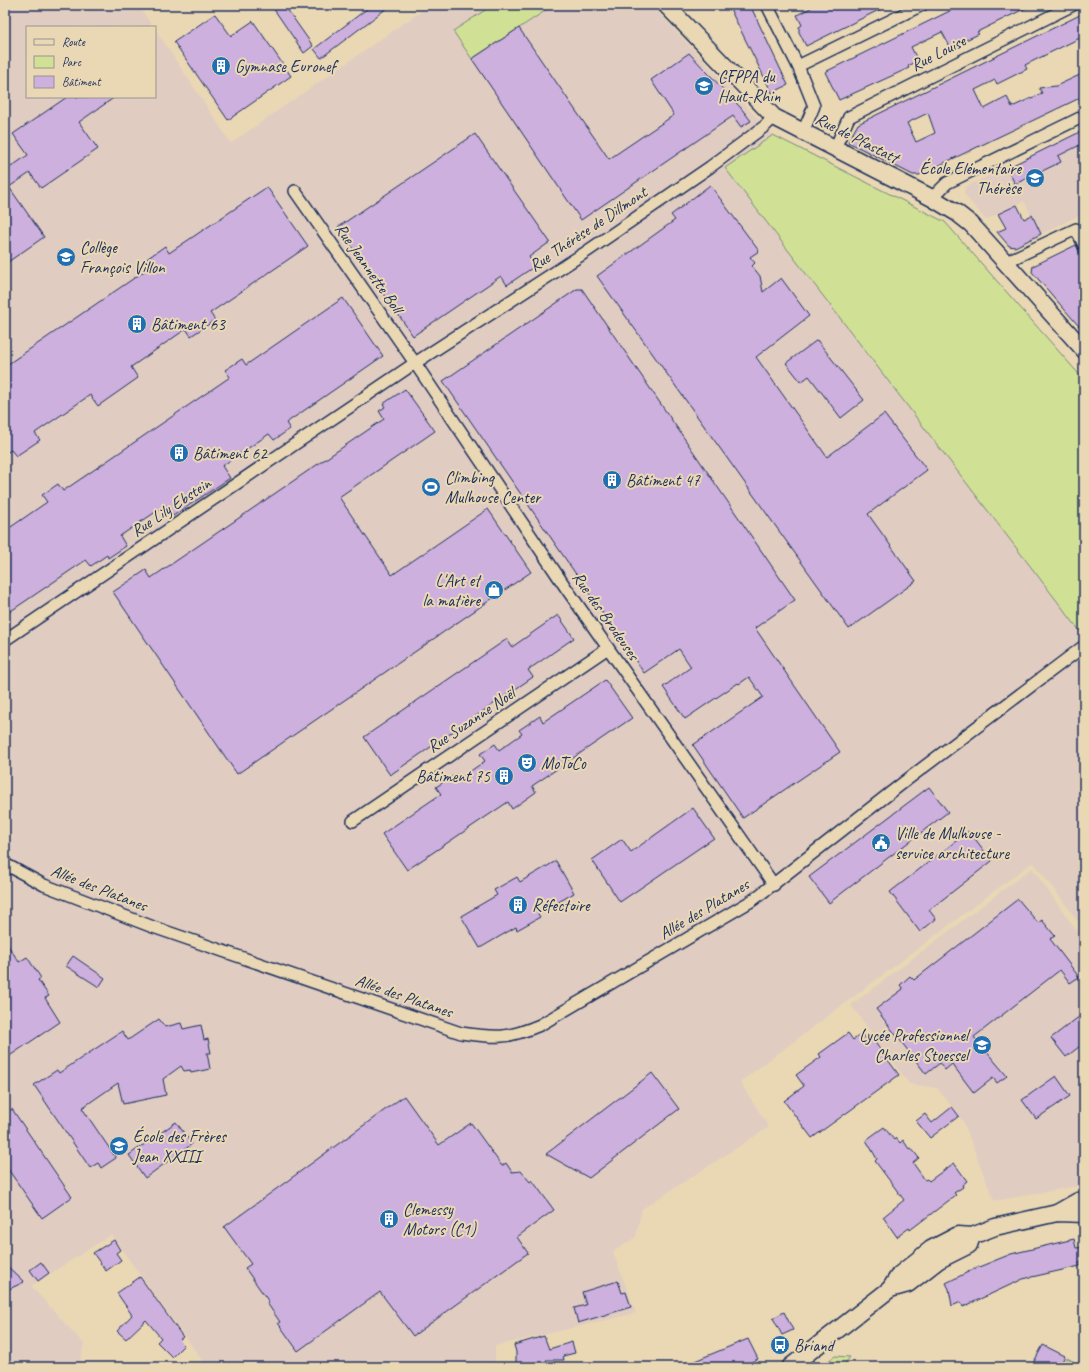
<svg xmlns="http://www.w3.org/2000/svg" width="1089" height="1372" font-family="Caveat,sans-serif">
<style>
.built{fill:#e1ccc1}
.green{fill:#d0e195;stroke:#76887a}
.building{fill:#cdb0dd;stroke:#1b2f5e;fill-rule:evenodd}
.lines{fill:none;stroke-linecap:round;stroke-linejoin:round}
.street-casing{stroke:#1b2f5e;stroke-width:14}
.secondary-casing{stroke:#1b2f5e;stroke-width:19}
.street{stroke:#ead8b5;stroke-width:11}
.secondary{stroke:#ead8b5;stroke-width:16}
.labels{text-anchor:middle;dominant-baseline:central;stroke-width:4;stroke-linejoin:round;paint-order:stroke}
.street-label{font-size:17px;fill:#1b2f5e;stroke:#ead8b5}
.poi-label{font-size:17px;fill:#1b2f5e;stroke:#ead8b5;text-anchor:start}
</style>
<rect width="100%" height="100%" fill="#ead8b5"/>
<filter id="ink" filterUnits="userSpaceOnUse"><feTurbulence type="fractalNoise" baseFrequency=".025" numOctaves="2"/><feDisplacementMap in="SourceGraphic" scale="8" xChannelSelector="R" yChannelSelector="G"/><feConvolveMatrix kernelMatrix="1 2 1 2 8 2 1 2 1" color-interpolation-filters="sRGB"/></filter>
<g filter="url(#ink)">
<g class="built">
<polygon points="5,5 138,5 153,27 27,27 27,97 155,97 155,29 231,143 430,5 652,5 773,135 945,222 1084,379 1084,929 1033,862 740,1082 769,1127 642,1209 636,1237 613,1252 636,1313 495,1346 495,1367 207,1367 111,1235 31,1286 84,1344 80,1363 5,1362"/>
<polygon points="1084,130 1084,213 1041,234 1024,201 986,220 964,194 965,187"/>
<polygon points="1032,868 1084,941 1084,1185 994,1201 963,1121 937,1088 909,1084 851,1005"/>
</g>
<g class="green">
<polygon points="493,5 554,5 472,59 453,31"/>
<polygon points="773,135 945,222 1084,380 1084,628 1080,631 725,168"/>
<polygon points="835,1356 850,1357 842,1367 820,1367"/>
<polygon points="1067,1358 1084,1367 1062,1367"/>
</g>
<g class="building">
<polygon points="271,5 284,5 313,46 304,53"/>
<polygon points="372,5 391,5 321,58 314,49"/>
<polygon points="728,5 750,5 788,85 772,93"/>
<polygon points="816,5 889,5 806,46 799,32 799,27 802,25 797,15"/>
<polygon points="962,5 1032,5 977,32 979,34 950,47 942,32 911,47 918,61 908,66 909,68 839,100 825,72"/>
<path d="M1084 13V36L1025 65 1027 69 997 84 995 80 975 90 984 109 1007 97 1012 107 1042 93 1039 88 1056 86 1084 73V96L919 175H913L848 142 858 124ZM928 113 935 133 916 142 907 123Z"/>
<polygon points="215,14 231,36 253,21 291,76 228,120 174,42"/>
<polygon points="519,28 609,159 674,115 651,80 689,53 741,108 751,121 741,127 733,116 581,220 472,59"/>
<polygon points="67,97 115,97 79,122 98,149 41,188 30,173 9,187 44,237 5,264 5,171 28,155 13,134"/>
<polygon points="1084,130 1084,143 1058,156 1061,162 1015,184 1007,168"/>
<polygon points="475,134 550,242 529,257 535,266 507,285 501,276 413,336 338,227"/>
<polygon points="710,185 759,251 750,257 755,263 752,266 760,276 763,292 781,278 809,316 756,357 827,457 884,414 927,470 868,514 916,581 849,629 597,276 675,220 671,215"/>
<polygon points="267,187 308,246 210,313 215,320 191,336 186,329 131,367 138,378 98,406 90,395 35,433 40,440 16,456 11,450 5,454 5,366 146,270 141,263 165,246 169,253"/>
<polygon points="1017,205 1024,219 1032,215 1041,234 1015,247 1009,246 997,232 1006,228 998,214"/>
<polygon points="1076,245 1084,262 1084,332 1032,272 1033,266"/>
<polygon points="577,289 582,289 795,600 755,628 840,752 743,818 693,745 763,697 749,677 739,684 738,683 685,719 663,687 691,667 679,649 644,673 443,381"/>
<polygon points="343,298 383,356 286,423 290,429 274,440 269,434 222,466 230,478 173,516 166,505 120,536 126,546 108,558 107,555 91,566 86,560 5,615 5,531 47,502 42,495 58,484 63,491 230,377 225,370 242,359 246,365"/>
<polygon points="817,340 864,400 841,418 809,376 801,382 786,363"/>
<polygon points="405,389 435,431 339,497 392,575 488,509 531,572 237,774 113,592 146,570 151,578 384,419 379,411 385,407 383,404"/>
<polygon points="558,615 574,638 528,670 533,677 390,775 364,737 507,639 512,647"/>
<polygon points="605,680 632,718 532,786 536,792 512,809 508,802 407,870 382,834 441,794 436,787 456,774 459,779 485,761 480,754 495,744 499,750 522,734 519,730 540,716 543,722"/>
<polygon points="929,787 948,812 829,903 809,877"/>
<polygon points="693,808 714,838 620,902 592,860 622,839 631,852"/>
<polygon points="969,831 992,861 929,910 936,919 920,932 890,892"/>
<polygon points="556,861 574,893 538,914 540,917 517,930 516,927 480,948 461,916 497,895 494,890 517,877 520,882"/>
<polygon points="1018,899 1038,923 1042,920 1055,936 1050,939 1079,977 1070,983 1060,970 974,1037 1007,1076 997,1083 993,1078 974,1093 952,1064 945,1070 940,1063 926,1074 876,1009 903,989 900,985 910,976 914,980"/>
<polygon points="5,941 19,962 27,957 41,978 38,980 49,996 45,998 60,1022 5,1059"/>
<polygon points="73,956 105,978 99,987 66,966"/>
<polygon points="1084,1013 1084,1043 1066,1057 1051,1038"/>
<polygon points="159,1019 165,1027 181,1023 183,1029 201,1025 204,1040 208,1039 211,1053 207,1053 210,1069 191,1073 190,1070 184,1071 181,1066 163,1079 166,1095 123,1104 118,1083 82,1108 116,1158 101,1168 98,1163 90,1168 34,1085 57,1070 59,1073 122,1031 128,1040"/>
<polygon points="848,1033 853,1040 862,1034 867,1040 871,1037 899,1075 812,1138 784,1101 804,1086 796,1075 821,1057 819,1054"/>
<polygon points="652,1073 679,1109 589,1178 546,1154"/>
<polygon points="1056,1076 1070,1096 1036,1119 1022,1100"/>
<polygon points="404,1096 439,1145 471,1123 502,1166 506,1163 512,1172 521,1171 530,1182 532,1180 554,1210 517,1237 528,1253 413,1336 380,1292 298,1351 278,1323 280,1322 267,1303 269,1302 245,1268 251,1264 224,1227"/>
<polygon points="952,1107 959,1116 930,1138 916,1121 925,1114 932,1123"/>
<polygon points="12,1109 72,1197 42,1218 5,1165 5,1114"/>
<polygon points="176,1122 192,1144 145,1178 129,1155"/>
<polygon points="884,1127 894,1140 896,1138 900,1143 903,1140 909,1149 911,1148 919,1158 913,1163 925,1180 927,1179 929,1181 954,1163 967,1181 962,1185 963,1187 954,1193 956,1195 910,1230 909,1228 897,1237 883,1217 904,1200 875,1161 877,1159 866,1140"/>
<polygon points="1074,1239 1076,1248 1084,1247 1084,1261 1079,1262 1080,1266 1023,1279 963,1307 961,1302 952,1306 949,1289 946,1283 974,1269 1011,1254"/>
<polygon points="114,1240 120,1250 116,1253 121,1260 106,1271 93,1253"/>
<polygon points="41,1262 49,1273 38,1281 30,1270"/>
<polygon points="5,1264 24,1282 5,1291"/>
<polygon points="140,1277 183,1337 179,1340 184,1345 172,1357 157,1342 161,1338 146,1320 126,1339 117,1331 132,1315 117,1293"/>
<polygon points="618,1281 622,1293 626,1292 631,1307 578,1323 574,1308 586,1305 582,1292"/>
<polygon points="784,1312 793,1330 782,1335 773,1318"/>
<polygon points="544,1336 549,1349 572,1342 575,1353 563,1356 564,1360 546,1360 547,1367 516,1367 516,1352 514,1345"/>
<polygon points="748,1339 758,1359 740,1367 680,1367"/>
<polygon points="1043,1345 1065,1356 1059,1367 1031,1367"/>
</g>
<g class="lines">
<defs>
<g id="street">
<polyline points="767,5 798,66 814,106 803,132"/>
<polyline points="798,66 922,5"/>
<polyline points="835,148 849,117 1073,5"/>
<polyline points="295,191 415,363 566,588 774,885"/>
<polyline points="932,198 947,183 1084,116"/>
<polyline points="1008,264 1014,258 1076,229 1084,245"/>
<polyline points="5,640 415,363 586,252 710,167 765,126 774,117"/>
<polyline points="353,821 608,648"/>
<path d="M5 864 44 885 153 927 461 1033C497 1038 507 1039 540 1025L753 900 908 779 1084 646"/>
</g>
<g id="secondary">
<polyline points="666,5 774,117 932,198 957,213 971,224 1084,350"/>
<polyline points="1057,1213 1078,1201 1084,1200"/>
<polyline points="890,1289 908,1284 939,1260 969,1245 972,1236"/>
<polyline points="790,1367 890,1289 899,1275 931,1249 958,1235 972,1236 995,1227 1057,1213 1084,1214"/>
</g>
</defs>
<use href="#street" class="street-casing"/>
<use href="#secondary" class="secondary-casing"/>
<use href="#street" class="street"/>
<use href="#secondary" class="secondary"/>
</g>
</g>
<defs>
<symbol id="building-disc" viewBox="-11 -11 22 22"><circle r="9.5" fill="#1f6fb2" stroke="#ead8b5"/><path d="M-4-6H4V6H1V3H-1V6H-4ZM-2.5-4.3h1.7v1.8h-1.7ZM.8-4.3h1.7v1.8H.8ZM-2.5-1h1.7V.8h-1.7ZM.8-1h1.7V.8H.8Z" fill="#fff"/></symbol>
<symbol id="university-disc" viewBox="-11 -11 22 22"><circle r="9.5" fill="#1f6fb2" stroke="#ead8b5"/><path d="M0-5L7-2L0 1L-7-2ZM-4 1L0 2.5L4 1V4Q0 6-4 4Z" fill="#fff"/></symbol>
<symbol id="school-disc" viewBox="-11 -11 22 22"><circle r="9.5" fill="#1f6fb2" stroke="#ead8b5"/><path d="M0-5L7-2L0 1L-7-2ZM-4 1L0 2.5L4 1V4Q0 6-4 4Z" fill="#fff"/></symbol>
<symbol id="stadium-disc" viewBox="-11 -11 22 22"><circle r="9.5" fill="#1f6fb2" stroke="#ead8b5"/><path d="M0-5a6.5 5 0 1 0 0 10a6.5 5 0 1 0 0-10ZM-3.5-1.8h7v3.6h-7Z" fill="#fff"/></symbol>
<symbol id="shop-disc" viewBox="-11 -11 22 22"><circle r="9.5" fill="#1f6fb2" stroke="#ead8b5"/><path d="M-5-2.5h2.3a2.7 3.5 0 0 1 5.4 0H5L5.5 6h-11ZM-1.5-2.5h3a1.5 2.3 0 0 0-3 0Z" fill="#fff"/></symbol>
<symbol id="theatre-disc" viewBox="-11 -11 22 22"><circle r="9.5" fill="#1f6fb2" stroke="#ead8b5"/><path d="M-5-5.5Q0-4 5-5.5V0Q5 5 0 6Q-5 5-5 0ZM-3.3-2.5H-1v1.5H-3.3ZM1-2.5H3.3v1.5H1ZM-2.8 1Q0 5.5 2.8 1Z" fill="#fff"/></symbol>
<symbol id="civic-disc" viewBox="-11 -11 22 22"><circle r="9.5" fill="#1f6fb2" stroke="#ead8b5"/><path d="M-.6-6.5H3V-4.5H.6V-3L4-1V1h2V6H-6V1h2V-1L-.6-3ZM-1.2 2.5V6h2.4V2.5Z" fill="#fff"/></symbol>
<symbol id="bus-disc" viewBox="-11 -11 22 22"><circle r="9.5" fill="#1f6fb2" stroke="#ead8b5"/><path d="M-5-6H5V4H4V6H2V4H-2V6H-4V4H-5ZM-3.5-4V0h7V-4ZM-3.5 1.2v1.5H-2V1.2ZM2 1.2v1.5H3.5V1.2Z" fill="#fff"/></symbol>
</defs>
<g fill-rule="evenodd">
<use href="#building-disc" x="210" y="55" width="22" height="22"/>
<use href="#university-disc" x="693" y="75" width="22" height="22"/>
<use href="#school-disc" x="1024" y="167" width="22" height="22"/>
<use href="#school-disc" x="55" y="246" width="22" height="22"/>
<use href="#building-disc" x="126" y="313" width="22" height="22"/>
<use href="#building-disc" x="168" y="442" width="22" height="22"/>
<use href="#building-disc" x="601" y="469" width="22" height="22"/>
<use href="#stadium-disc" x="420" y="476" width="22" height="22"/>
<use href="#shop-disc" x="483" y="579" width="22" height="22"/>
<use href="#theatre-disc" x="516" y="752" width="22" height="22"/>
<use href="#building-disc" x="493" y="765" width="22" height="22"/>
<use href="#civic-disc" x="870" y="832" width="22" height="22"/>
<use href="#building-disc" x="507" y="894" width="22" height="22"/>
<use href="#school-disc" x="971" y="1034" width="22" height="22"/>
<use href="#school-disc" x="108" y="1135" width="22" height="22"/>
<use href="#building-disc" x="378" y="1208" width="22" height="22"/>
<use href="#bus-disc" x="769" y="1334" width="22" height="22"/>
</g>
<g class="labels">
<g class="street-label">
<text transform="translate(938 53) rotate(-27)">Rue Louise</text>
<text transform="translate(857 138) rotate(27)">Rue de Pfastatt</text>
<text transform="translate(588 229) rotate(-34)">Rue Thérèse de Dillmont</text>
<text transform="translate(369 268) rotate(55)">Rue Jeannette Boll</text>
<text transform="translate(171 507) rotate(-34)">Rue Lily Ebstein</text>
<text transform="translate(606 616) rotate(55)">Rue des Brodeuses</text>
<text transform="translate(471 720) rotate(-34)">Rue Suzanne Noël</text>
<text transform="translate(99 888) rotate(21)">Allée des Platanes</text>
<text transform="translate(704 909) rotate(-31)">Allée des Platanes</text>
<text transform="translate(404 996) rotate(19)">Allée des Platanes</text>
</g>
<g class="poi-label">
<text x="235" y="66">Gymnase Euronef</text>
<text x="718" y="76">CFPPA du<tspan x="718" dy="20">Haut-Rhin</tspan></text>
<text x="1021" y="168" text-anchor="end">École Elémentaire<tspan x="1021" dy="20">Thérèse</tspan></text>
<text x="80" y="247">Collège<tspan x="80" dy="20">François Villon</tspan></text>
<text x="151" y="324">Bâtiment 63</text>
<text x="193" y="453">Bâtiment 62</text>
<text x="445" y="477">Climbing<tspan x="445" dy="20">Mulhouse Center</tspan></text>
<text x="626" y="480">Bâtiment 47</text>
<text x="480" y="580" text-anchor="end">L'Art et<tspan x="480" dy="20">la matière</tspan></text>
<text x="541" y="763">MoToCo</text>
<text x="490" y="776" text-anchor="end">Bâtiment 75</text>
<text x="895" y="833">Ville de Mulhouse -<tspan x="895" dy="20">service architecture</tspan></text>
<text x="532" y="905">Réfectoire</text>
<text x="968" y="1035" text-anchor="end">Lycée Professionnel<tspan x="968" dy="20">Charles Stoessel</tspan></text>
<text x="133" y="1136">École des Frères<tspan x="133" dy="20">Jean XXIII</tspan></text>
<text x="403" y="1209">Clemessy<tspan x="403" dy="20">Motors (C1)</tspan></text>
<text x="794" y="1345">Briand</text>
</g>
</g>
<rect width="1089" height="1372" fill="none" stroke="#ead8b5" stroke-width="20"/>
<rect x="10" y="10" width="1069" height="1352" fill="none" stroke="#1b2f5e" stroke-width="1.5" filter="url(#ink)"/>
<rect x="26" y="26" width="130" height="72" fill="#ead8b5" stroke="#979492"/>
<rect x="34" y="39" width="20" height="6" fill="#ead8b5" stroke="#979492"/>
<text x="62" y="46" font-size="12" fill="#1b2f5e">Route</text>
<rect x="34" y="56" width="20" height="12" fill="#d0e195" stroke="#979492"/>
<text x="62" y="66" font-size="12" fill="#1b2f5e">Parc</text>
<rect x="34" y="76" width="20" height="12" fill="#cdb0dd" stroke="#979492"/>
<text x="62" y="86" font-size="12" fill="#1b2f5e">Bâtiment</text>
</svg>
